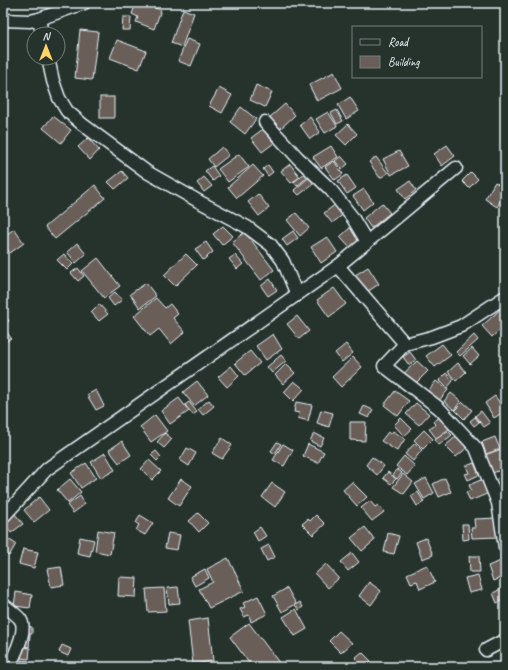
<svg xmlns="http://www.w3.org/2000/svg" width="508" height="670" font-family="Caveat,sans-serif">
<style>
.building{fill:#6a5e58;stroke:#e8f1f8}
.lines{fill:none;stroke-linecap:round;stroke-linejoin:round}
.minor-casing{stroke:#e8f1f8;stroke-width:15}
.minor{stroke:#26332d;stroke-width:12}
</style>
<rect width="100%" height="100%" fill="#26332d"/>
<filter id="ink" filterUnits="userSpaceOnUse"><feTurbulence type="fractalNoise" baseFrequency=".025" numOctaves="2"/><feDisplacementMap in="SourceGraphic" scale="8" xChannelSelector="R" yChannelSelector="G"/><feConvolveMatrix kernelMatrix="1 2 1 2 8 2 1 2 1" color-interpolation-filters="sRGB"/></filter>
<g filter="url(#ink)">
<g class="building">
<polygon points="136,3 142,3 161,10 154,29 136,22 138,17 132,14"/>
<polygon points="183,9 194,13 182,47 171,43"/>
<polygon points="123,17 131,17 130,30 122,30"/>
<polygon points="80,30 98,32 92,80 75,78"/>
<polygon points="187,39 200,44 191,66 178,61"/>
<polygon points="117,40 146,51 139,69 110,58"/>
<polygon points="334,72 342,88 317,101 309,85"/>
<polygon points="256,85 272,92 265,107 250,100"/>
<polygon points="219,88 232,95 222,113 209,106"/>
<rect x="100" y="97" width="14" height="21"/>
<polygon points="350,97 359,111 346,119 338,105"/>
<polygon points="285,104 295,115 280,129 269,118"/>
<polygon points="241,107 256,119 245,134 230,122"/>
<polygon points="337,110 343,121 337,124 331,113"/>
<polygon points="328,112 337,126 325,133 316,119"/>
<polygon points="53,116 71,130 61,143 43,128"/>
<polygon points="310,117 320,132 310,139 300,125"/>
<polygon points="348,124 357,134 346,145 336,135"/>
<polygon points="263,129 274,143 262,152 251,138"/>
<polygon points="88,138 99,150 90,160 78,147"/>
<polygon points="447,145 455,156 442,166 434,154"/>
<polygon points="331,146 338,157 321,168 313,157"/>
<polygon points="222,147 229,155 214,167 208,159"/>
<polygon points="399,151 408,166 391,175 383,159"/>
<polygon points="239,154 249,167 228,182 218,169"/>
<polygon points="341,156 348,164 342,169 335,161"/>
<polygon points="376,157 388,173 380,178 369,162"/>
<polygon points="334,161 343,174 335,180 325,167"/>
<polygon points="290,164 300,177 291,183 281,171"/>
<polygon points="253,165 263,176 237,198 228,187"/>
<polygon points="268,165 273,172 268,176 263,169"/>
<polygon points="212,166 219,176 213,181 205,171"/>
<polygon points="122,171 128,178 115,189 108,182"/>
<polygon points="307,171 310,175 297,186 294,182"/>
<polygon points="471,172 478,179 469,188 462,181"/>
<polygon points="312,175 317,181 299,195 294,190"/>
<polygon points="347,175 356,188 347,194 338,181"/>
<polygon points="204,177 212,186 204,192 197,183"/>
<polygon points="410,181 416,190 405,199 398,189"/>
<polygon points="495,182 505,188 505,193 497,207 485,199"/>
<polygon points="95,185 105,198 55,239 45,227"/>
<polygon points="364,189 373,202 363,210 353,196"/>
<polygon points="258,194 269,208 259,216 248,202"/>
<polygon points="382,203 390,213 371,228 364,218"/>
<polygon points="336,204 344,214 332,223 324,213"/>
<polygon points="296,213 309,228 300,236 287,220"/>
<polygon points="353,225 363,237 350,248 340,237"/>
<polygon points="223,226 233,236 222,245 213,234"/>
<polygon points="14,229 24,243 10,253 3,244 3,237"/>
<polygon points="293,231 298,238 287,246 282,239"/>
<polygon points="245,232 274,270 261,280 232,242"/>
<polygon points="327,237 337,252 321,263 311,247"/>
<polygon points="206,242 213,252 203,260 195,249"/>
<polygon points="77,243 86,254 76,263 67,252"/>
<polygon points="64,254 73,264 67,270 57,260"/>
<polygon points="186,254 197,265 175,286 164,275"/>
<polygon points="235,255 243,264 237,269 229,259"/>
<polygon points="98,258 120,286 104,298 82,271"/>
<polygon points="368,267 379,284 364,294 352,277"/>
<polygon points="78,268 84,276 78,281 71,273"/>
<polygon points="270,279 277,290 268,296 261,286"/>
<polygon points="146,283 156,296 140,308 130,294"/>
<polygon points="334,288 346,304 329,317 317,300"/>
<polygon points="115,292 122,300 114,306 108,298"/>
<polygon points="156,298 165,308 170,304 178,314 173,318 185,332 171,344 159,329 150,336 134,316"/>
<polygon points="99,304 108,314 99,321 91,312"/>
<polygon points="505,305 505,325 492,337 482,326"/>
<polygon points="3,314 9,321 4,325 3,323"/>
<polygon points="297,316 309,331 299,339 287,324"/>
<polygon points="3,327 11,338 3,344"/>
<polygon points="273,334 282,349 266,360 256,346"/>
<polygon points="474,335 478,340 460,356 456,352"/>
<polygon points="346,344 353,353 342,362 335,353"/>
<polygon points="442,344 451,355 435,367 426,356"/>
<polygon points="472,348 479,356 470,364 463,356"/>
<polygon points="250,351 260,363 245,375 235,363"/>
<polygon points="410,352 416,360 409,365 403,357"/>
<polygon points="281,355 286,361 272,373 267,367"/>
<polygon points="353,357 362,367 341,387 332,377"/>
<polygon points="417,361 428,371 412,387 401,376"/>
<polygon points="458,363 466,372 456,381 448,372"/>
<polygon points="286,364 295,373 283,384 275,375"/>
<polygon points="231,366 239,376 227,387 218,377"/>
<polygon points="446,373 453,381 447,388 439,380"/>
<polygon points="197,381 208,395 194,406 183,392"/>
<polygon points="294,381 304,389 293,401 284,392"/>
<polygon points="436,381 448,390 437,403 426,394"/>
<polygon points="96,390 104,406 96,410 87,395"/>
<polygon points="395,391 409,401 398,416 384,405"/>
<polygon points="451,393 461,401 454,410 444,401"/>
<polygon points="495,396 505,411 494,418 485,403"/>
<polygon points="179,398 189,411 170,424 161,411"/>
<polygon points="209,400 214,406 203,415 198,409"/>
<polygon points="189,402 197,412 193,415 185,405"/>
<polygon points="296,402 312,405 308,421 298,418 299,413 294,412"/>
<polygon points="463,402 472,410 464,419 455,410"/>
<polygon points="416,403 429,414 419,425 406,414"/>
<polygon points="364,406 373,410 369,418 360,414"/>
<polygon points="321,410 333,413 329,427 317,423"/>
<polygon points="481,411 490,423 484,427 475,416"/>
<polygon points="155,415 167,431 151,442 140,427"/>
<polygon points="440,417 449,429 436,438 429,429 436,425 433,422"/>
<polygon points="475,417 479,422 474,426 470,421"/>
<polygon points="401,418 412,429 404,436 394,425"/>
<polygon points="350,422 366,422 365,441 350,440"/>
<polygon points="424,430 433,439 423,449 414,440"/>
<polygon points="393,431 405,439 397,451 381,441 388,432 391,434"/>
<polygon points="448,431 452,435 439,445 435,440"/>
<polygon points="165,433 172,439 164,448 157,442"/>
<polygon points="314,433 324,438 320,446 310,441"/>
<polygon points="459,434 469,446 456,457 445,446"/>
<polygon points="495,437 500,449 486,454 482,442"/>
<polygon points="222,438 232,445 222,459 212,453"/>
<polygon points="122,441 131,455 119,463 109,450"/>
<polygon points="277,442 281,444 275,454 271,451"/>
<polygon points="415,443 422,450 413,461 405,454"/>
<polygon points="283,444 293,450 284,466 273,460"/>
<polygon points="308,444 324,452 318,463 303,456"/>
<polygon points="187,448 196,453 189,466 180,460"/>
<polygon points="501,449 505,461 505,469 492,473 485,455"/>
<polygon points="156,451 161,457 157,461 151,455"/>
<polygon points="105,453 115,470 101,478 91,462"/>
<polygon points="404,456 415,466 407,475 396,466"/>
<polygon points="372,457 384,466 377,475 366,465"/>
<polygon points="149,460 161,471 152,480 141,469"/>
<polygon points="86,463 96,478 81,488 71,473"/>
<polygon points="474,463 479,475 468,480 465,474 469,473 466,466"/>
<polygon points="397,469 402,473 397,479 393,476"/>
<polygon points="388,472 396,479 391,484 383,478"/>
<polygon points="403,474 413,482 404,494 393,487"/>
<polygon points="505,475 505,493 498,478"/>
<polygon points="426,478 434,493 424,499 415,484"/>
<polygon points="445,478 451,492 439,497 433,484"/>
<polygon points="70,479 81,492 68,503 57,490"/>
<polygon points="181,479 192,486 179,506 168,498"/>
<polygon points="483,479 489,493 470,501 466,492 471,490 469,485"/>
<polygon points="352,482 367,497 357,506 343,490"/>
<polygon points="272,483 285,492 275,507 262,497"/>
<polygon points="418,492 424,502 417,506 411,496"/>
<polygon points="80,496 85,504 73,513 67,505"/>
<polygon points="39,497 49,510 34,522 24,510"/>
<polygon points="370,501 375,507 378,505 384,512 372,521 361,508"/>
<polygon points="198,513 208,523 199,532 189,521"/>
<polygon points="15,514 23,524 11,533 4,523"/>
<polygon points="140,515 153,523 145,535 136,530 139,525 136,523"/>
<polygon points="316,515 325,524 313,535 302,524 308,519 310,521"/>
<polygon points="497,518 499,537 472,538 471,528 475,528 474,519"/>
<polygon points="462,524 468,524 469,539 463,540"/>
<polygon points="260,527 266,536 258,541 253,532"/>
<polygon points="365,527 375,540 362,551 351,538"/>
<polygon points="98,530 114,533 110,554 95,551"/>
<polygon points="168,533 180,535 177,550 165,548"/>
<polygon points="388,533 399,536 394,554 384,552"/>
<polygon points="3,536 16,544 9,556 3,553"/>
<polygon points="80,537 94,540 90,556 77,553"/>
<polygon points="426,538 433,555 422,559 416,542"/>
<polygon points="269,545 275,557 267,561 261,549"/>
<polygon points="23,549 38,552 34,568 19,564"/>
<polygon points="352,553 359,562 348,571 341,562"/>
<polygon points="469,556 479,556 480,572 470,572"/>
<polygon points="228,558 244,591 209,608 199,589 213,582 207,569"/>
<polygon points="501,561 505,571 505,576 493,581 488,566"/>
<polygon points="326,564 339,578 328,588 315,574"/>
<polygon points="427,565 435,582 420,589 417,581 411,583 407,574"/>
<polygon points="61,567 64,585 51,587 47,569"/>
<polygon points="205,569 209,578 195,586 190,577"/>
<polygon points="478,575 482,590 469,593 465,578"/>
<polygon points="119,577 137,578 136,597 118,596"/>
<polygon points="369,582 381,591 371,605 359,596"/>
<polygon points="178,587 180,603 169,604 167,588"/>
<polygon points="505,587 505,599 497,603 493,593"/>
<polygon points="164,588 166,611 148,612 146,589"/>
<polygon points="287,588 296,604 282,612 273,596"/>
<polygon points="16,592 32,595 30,608 14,606"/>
<polygon points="258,596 267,614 251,622 249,615 244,617 240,609 245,607 243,603"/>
<polygon points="300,602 303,607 299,610 295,605"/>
<polygon points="296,609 307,629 295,636 283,617"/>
<polygon points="208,618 213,661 193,664 188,621"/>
<polygon points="249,623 280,664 276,667 252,667 230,637"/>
<polygon points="26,626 32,627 32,634 25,634"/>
<polygon points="339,631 352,643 341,653 329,641"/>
<polygon points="23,635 30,635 29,647 22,646"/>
<polygon points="62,645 71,649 68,656 59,652"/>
<polygon points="22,647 30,648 29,659 21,658"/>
<polygon points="362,652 371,661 365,667 364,667 355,658"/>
<rect x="3" y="659" width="5" height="8"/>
<polygon points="11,659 29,661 29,667 10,667"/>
</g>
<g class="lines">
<defs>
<g id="minor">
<polyline points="39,19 42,34"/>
<polyline points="3,20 30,21 39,19 84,3"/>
<polyline points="48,58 53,81 59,98 67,111 82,124 147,172 200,202 247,227 271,245 283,261 297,295"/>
<polyline points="265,122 298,158 331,190 352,217 367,242"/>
<polyline points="338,266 405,344 384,366 439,408 476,448 498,503 505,547"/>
<polyline points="405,344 432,337 461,326 505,297"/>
<polyline points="3,517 47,469 338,266 456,168"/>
<path d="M3 604C7 608 17 615 20 619 27 628 18 647 14 656"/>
<polyline points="486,650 505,640"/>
</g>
</defs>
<use href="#minor" class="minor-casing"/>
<use href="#minor" class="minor"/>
</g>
</g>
<rect width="508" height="670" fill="none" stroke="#26332d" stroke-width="16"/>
<rect x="8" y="8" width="492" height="654" fill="none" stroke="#e8f1f8" stroke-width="1.5" filter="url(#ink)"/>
<rect x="352" y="26" width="130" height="52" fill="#26332d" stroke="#747f7e"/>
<rect x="360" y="39" width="20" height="6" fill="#26332d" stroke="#747f7e"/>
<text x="388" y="46" font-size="12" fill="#e8f1f8">Road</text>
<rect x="360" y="56" width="20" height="12" fill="#6a5e58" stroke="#747f7e"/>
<text x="388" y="66" font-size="12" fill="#e8f1f8">Building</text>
<g transform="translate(46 46)"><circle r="19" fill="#26332d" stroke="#747f7e"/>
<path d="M0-3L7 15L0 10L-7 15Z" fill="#ffd166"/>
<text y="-6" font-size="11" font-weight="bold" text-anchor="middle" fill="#e8f1f8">N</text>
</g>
</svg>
